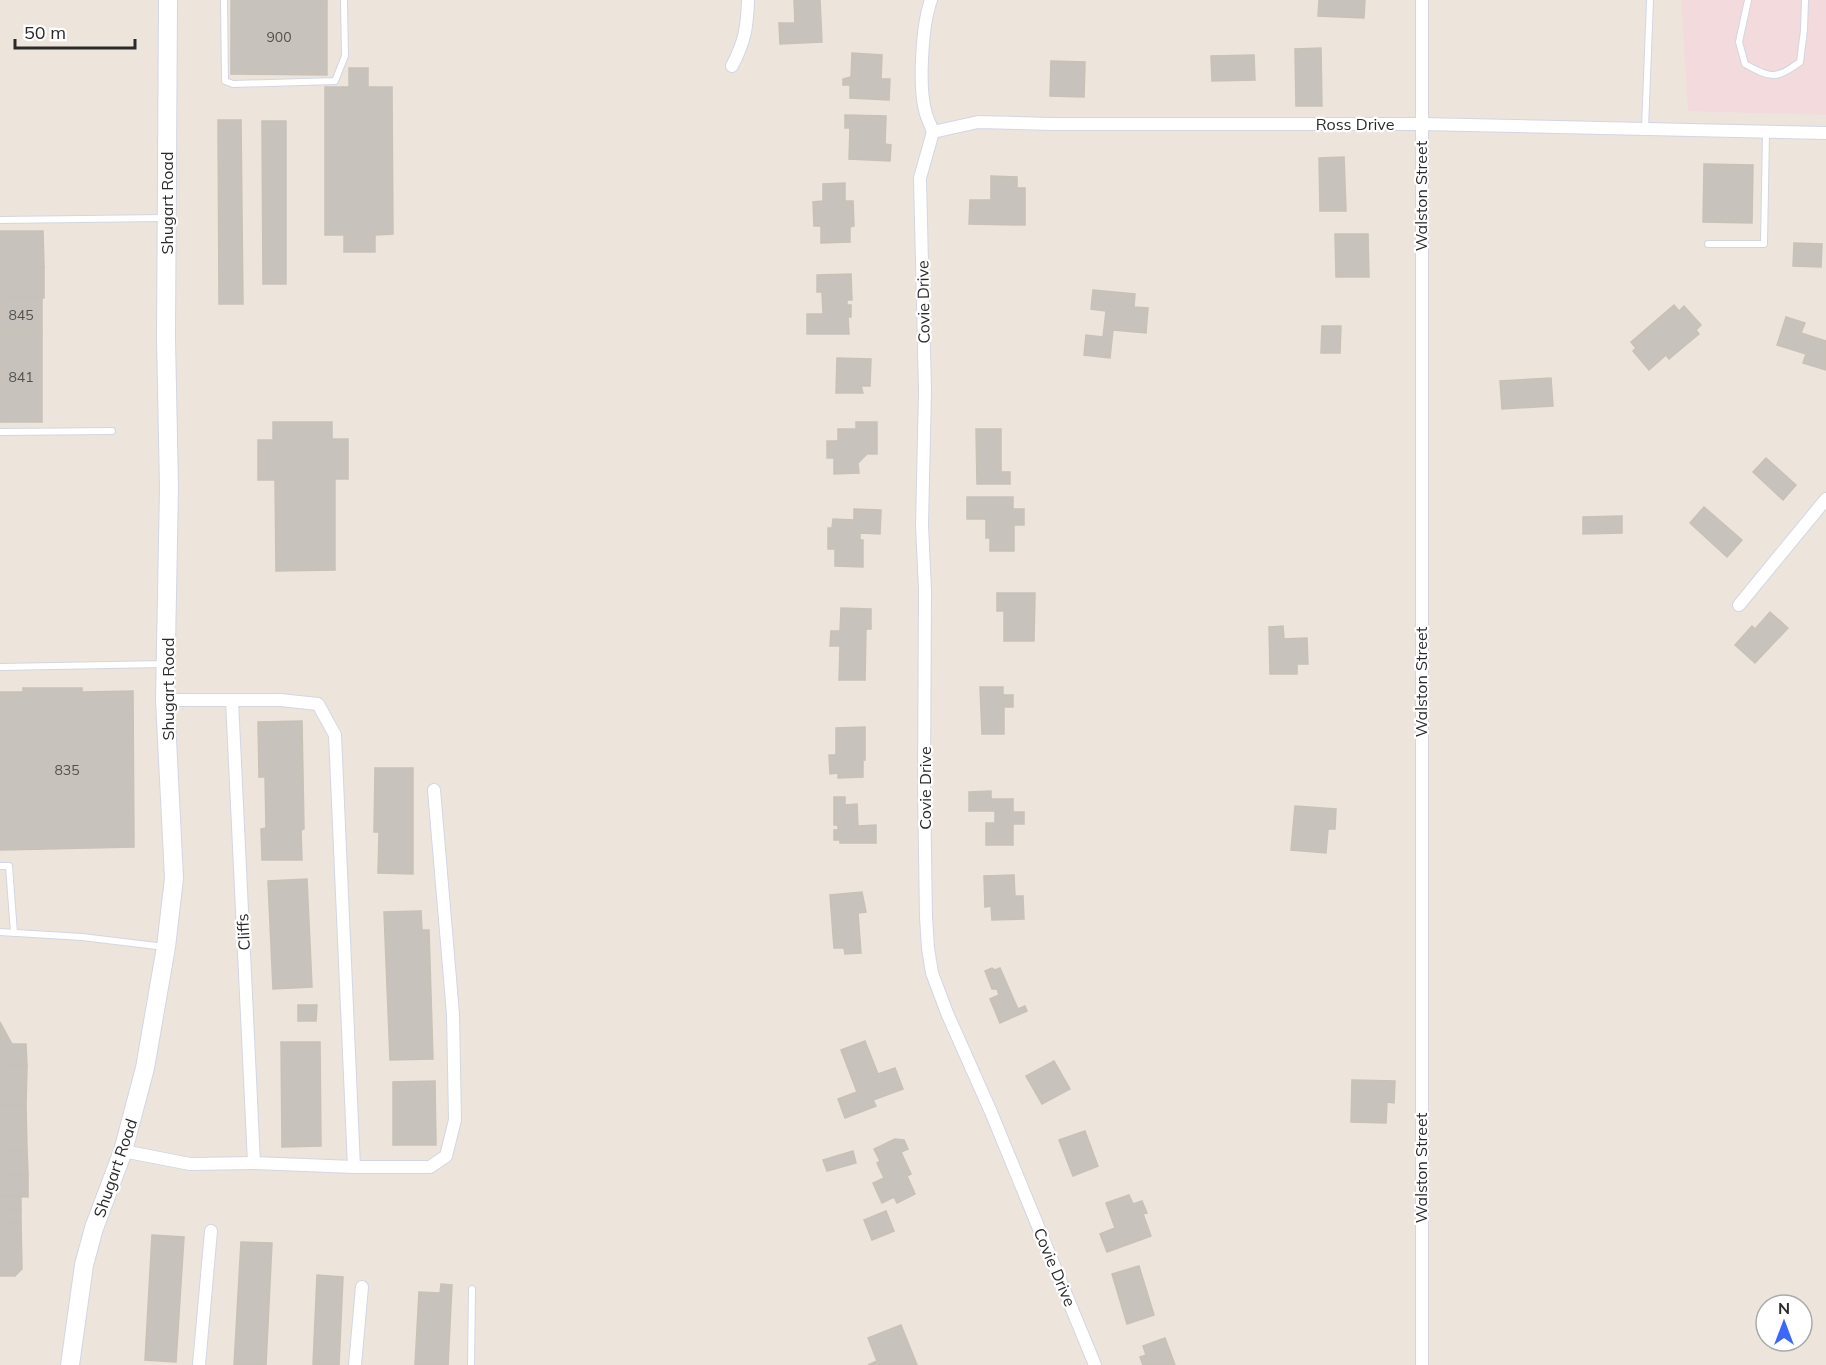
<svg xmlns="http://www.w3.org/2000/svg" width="1826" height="1365" font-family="Mulish,sans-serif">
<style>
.medical{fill:#f3dadc}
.building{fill:#c8c2bc;stroke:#c8c1b6;stroke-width:1.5}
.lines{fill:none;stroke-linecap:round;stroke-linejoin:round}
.lane-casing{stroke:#d2d6e3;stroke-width:8}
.street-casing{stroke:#d2d6e3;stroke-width:14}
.secondary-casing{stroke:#d2d6e3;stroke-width:20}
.lane{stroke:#fff;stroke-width:6}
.street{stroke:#fff;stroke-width:12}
.secondary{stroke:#fff;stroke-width:18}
.labels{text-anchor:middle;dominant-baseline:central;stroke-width:4.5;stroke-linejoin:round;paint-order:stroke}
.number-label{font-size:14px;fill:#52504e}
.street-label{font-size:16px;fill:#2a2a2a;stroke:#fff}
</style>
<rect width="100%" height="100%" fill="#ede5dc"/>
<polygon class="medical" points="1681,0 1826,0 1826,115 1688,111"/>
<g class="building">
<polygon points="231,0 327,0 327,75 231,74"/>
<polygon points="794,0 820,0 822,42 780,44 779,23 795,23"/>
<polygon points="1319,0 1365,0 1364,18 1318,16"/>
<polygon points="1321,48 1322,106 1296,106 1295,49"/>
<polygon points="852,53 882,55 881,79 890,79 889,100 850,98 850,85 843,85 843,79 851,77"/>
<polygon points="1254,55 1255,80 1212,81 1211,56"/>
<polygon points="1051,61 1085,62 1084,97 1050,96"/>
<polygon points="349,68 368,68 368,87 392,87 393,234 375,235 375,252 344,252 344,235 325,235 325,87 349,87"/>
<polygon points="845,115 886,116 885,144 891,145 890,161 849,159 850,128 845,128"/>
<polygon points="218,120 241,120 243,304 219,304"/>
<polygon points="262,121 286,121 286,284 263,284"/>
<polygon points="1344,157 1346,211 1320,211 1319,158"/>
<polygon points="1704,164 1753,165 1752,223 1703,222"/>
<polygon points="991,176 1017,177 1017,188 1025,188 1025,225 969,224 970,200 991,200"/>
<polygon points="845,183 845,201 853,201 854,226 850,227 850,242 821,243 821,226 814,226 813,202 823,201 823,184"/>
<polygon points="0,231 43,231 44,267 0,267"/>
<polygon points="1335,234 1368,234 1369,277 1336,277"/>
<polygon points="1794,243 1822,244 1821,267 1793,266"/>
<rect x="0" y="267" width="44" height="31"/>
<polygon points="851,274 852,300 847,300 847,305 851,305 851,317 848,317 849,334 807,334 807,314 823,314 822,292 817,292 817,275"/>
<polygon points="1093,290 1135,294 1134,307 1148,308 1146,333 1113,330 1110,358 1084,355 1086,335 1103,337 1106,311 1091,309"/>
<rect x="0" y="298" width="42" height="35"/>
<polygon points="1674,305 1679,311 1684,306 1701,325 1696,330 1699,334 1669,359 1666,355 1649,370 1633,351 1636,348 1631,342"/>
<polygon points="1786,317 1805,323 1801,333 1826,341 1826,370 1803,363 1806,354 1777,345"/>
<polygon points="1322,326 1341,326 1340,353 1321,353"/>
<rect x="0" y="333" width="42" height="89"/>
<polygon points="837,358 871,359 870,386 861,386 863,393 836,393"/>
<polygon points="1551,378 1553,406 1502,409 1500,381"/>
<polygon points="273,422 332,422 332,439 348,439 348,479 335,479 335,570 276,571 275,480 258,480 258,440 273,440"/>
<polygon points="856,422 877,422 877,454 867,454 858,463 859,473 834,474 834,458 827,458 827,441 838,441 838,429 856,429"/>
<polygon points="976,429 1001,429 1001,472 1010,472 1010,484 977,484"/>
<polygon points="1766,458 1796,485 1783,500 1753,472"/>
<polygon points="967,497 1013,497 1013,509 1024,509 1024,525 1014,525 1014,551 990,551 990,538 986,538 986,519 967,519"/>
<polygon points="1704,507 1742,540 1727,557 1690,523"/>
<polygon points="854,509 881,510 880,534 860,533 860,540 863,540 863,567 835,566 835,549 828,549 828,528 832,528 833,519 854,520"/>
<polygon points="1622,516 1622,533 1583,534 1583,517"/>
<polygon points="997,593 1035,593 1034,641 1004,641 1004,611 997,611"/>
<polygon points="841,608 871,609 871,629 866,629 865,680 839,680 840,646 830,646 831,631 840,631"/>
<polygon points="1770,612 1788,628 1755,663 1735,645 1752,626 1755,629"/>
<polygon points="1283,626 1284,639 1307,638 1308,664 1297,664 1297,674 1270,674 1269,627"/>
<polygon points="980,687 1003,687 1003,695 1013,695 1013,707 1004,707 1004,734 982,734"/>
<polygon points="23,688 82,688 82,692 133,691 134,847 0,850 0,692 23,692"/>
<polygon points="302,721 304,829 301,830 302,860 262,860 261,829 266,828 265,777 259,777 258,722"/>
<polygon points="865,727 865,760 863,760 863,777 838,778 838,773 830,774 829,755 836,755 836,728"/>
<polygon points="375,768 413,768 413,874 378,873 379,832 374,832"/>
<polygon points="991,791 991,799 1013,799 1013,812 1024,812 1024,824 1013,824 1013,845 986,845 986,823 995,823 995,811 969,811 969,792"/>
<polygon points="834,797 845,797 845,805 857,804 858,826 876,825 876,843 840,843 840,840 834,840 834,830 838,830 838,825 834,825"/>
<polygon points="1295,806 1336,809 1335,829 1328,829 1326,853 1291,850"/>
<polygon points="1014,875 1015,896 1023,896 1024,919 992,920 991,906 985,907 984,876"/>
<polygon points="307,879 312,987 273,989 268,881"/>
<polygon points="862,892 866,912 858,913 861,953 845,954 844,948 834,948 830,895"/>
<polygon points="421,911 422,930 429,930 433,1059 390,1060 384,912"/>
<polygon points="992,968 995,970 1000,968 1018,1009 1025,1006 1027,1011 1000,1023 990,999 999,995 997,989 992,989 985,971"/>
<polygon points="298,1005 317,1005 316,1021 298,1021"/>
<polygon points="0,1022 12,1044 26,1044 27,1066 0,1066"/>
<polygon points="865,1041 878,1074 895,1068 903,1089 873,1100 876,1106 845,1118 838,1099 857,1092 841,1050"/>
<polygon points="281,1042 320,1042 321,1146 282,1147"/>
<polygon points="1054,1061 1070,1089 1042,1104 1026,1076"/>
<polygon points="0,1066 27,1066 26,1105 0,1105"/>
<polygon points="1352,1080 1395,1081 1394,1103 1387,1102 1386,1123 1351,1122"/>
<polygon points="435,1081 436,1145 393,1145 393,1082"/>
<polygon points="0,1105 26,1105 27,1150 0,1150"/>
<polygon points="1085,1131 1098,1166 1073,1176 1059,1140"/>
<polygon points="895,1139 904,1140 908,1149 901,1152 911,1174 907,1176 915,1194 897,1203 894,1197 882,1203 873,1183 884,1178 877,1163 880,1161 874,1149"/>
<polygon points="0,1150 27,1150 28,1174 0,1174"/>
<polygon points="853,1151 856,1163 827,1171 823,1160"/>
<polygon points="0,1174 28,1174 28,1197 0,1196"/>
<polygon points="1129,1195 1133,1204 1142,1201 1147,1213 1143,1214 1151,1236 1107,1252 1100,1234 1115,1228 1106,1203"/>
<rect x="0" y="1196" width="21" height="14"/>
<rect x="0" y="1210" width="21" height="12"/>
<polygon points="886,1211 894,1231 872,1240 864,1220"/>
<polygon points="0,1222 21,1222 22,1269 15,1276 0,1276"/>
<polygon points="152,1235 184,1237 176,1362 145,1360"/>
<polygon points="241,1242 272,1243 266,1365 234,1365"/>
<polygon points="1139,1266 1154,1315 1127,1324 1112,1274"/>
<polygon points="317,1275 343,1277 339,1365 313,1365"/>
<polygon points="441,1284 452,1285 448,1365 415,1365 419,1292 440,1293"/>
<polygon points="901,1325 917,1365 868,1365 877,1361 868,1338"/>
<polygon points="1165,1338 1175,1365 1143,1365 1140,1357 1146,1355 1143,1346"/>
</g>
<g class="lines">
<defs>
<g id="lane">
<polyline points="224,0 225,81 233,84 335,81 345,56 344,0"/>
<path d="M1748 0 1739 42 1745 64C1772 79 1776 79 1800 62L1804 30 1805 0"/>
<polyline points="1645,128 1650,0"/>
<polyline points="0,220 164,218"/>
<polyline points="1708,244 1764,244 1766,132"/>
<polyline points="0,432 112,431"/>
<polyline points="0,667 164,664"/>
<polyline points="0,866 9,866 14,933"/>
<polyline points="0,932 82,937 165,947"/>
<polyline points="471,1365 472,1289"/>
</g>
<g id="street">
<path d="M931 0C922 25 918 89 926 114 928 120 931 126 933 132"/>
<path d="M732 66C745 41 747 28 748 0"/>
<polyline points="1739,605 1826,499"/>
<polyline points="165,700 280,700 318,704 335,735 354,1167"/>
<polyline points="232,700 254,1163"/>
<polyline points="123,1151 190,1164 254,1163 354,1167 430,1167 446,1156 455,1120 453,1014 434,790"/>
<polyline points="199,1365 211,1231"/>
<polyline points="355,1365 362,1287"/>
<polyline points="1095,1365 991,1112 947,1013 932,973 928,948 926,917 924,787 925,590 922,525 925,391 920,178 933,132 978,122 1052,124 1421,124 1826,133"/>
<polyline points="1422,1365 1422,0"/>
</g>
<polyline id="secondary" points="70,1365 84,1265 94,1228 123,1151 145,1068 166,947 174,878 165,700 169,488 166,338 168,0"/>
</defs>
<use href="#lane" class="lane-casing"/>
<use href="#street" class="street-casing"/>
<use href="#secondary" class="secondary-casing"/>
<use href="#lane" class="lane"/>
<use href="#street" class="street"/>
<use href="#secondary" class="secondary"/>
</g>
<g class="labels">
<g class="number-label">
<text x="279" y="37">900</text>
<text x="21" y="315">845</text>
<text x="21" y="377">841</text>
<text x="67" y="770">835</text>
</g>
<g class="street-label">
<text x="1355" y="124">Ross Drive</text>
<text transform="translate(1421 196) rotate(-90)">Walston Street</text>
<text transform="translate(167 203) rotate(-90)">Shugart Road</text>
<text transform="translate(923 302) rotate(-91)">Covie Drive</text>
<text transform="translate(1421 682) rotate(-90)">Walston Street</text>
<text transform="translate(168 689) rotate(-90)">Shugart Road</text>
<text transform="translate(925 788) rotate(-90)">Covie Drive</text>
<text transform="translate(243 932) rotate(-93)">Cliffs</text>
<text transform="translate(115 1168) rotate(-71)">Shugart Road</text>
<text transform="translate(1421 1168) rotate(-90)">Walston Street</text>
<text transform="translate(1055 1267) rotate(67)">Covie Drive</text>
</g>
</g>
<g transform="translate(1784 1323)"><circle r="28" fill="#ffffff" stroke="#aaaaaa" stroke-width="1.5"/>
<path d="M0-4.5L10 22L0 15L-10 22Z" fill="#3b67fb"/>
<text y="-9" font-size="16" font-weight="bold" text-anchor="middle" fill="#2a2a2a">N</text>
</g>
<path d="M15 39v9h120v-9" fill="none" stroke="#2a2a2a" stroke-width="3"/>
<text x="24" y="39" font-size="18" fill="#2a2a2a" stroke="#ffffff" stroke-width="4.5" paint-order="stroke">50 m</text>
</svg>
